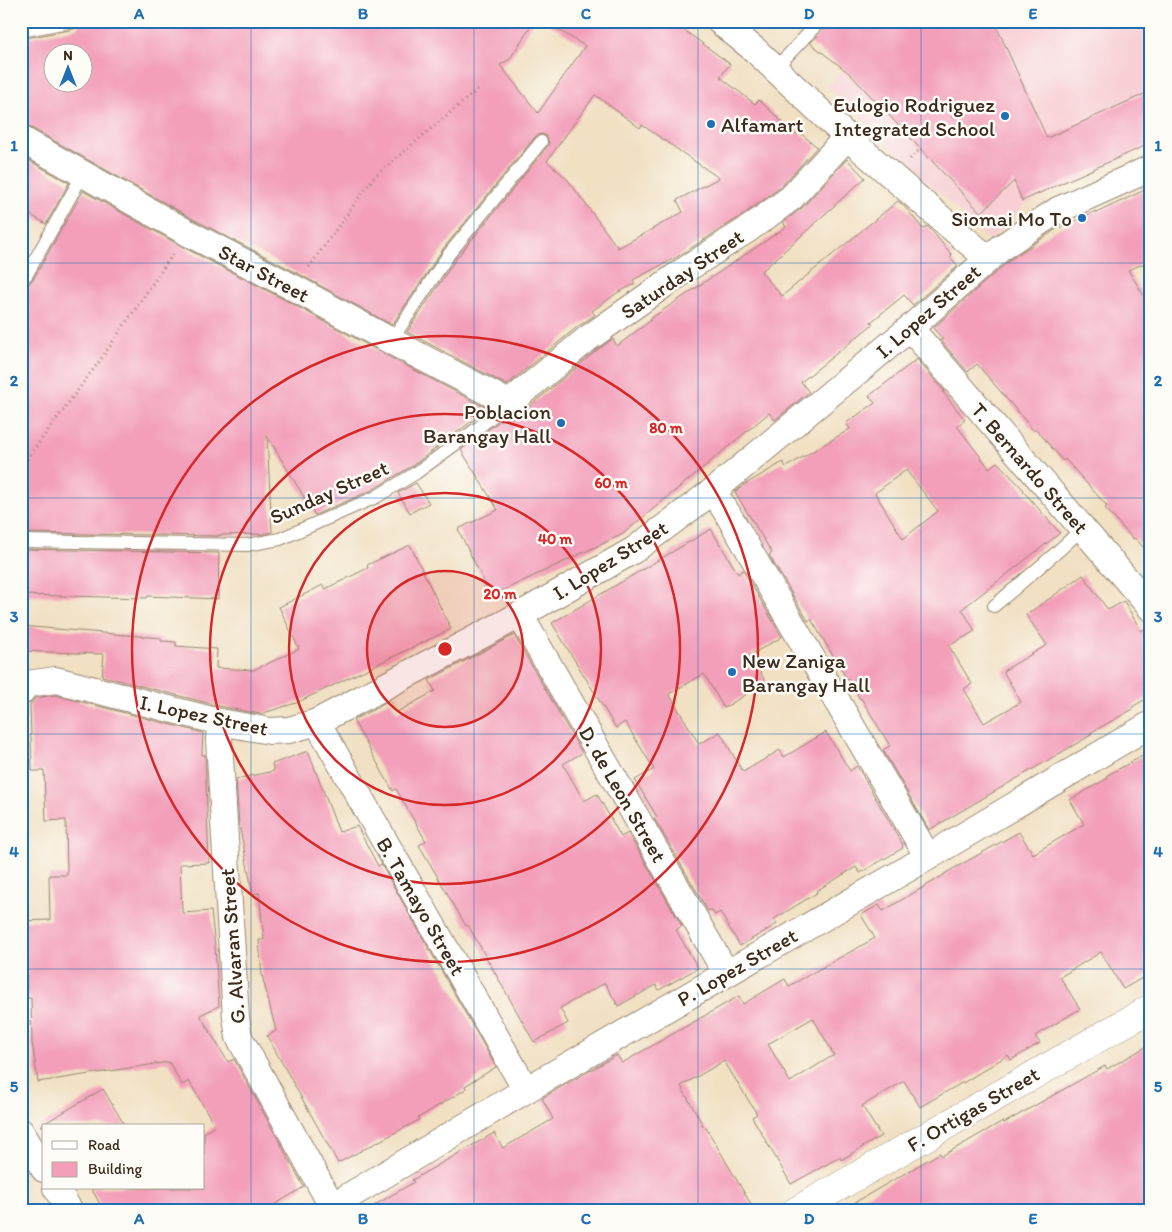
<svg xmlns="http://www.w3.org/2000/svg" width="1172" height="1232" font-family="Itim,sans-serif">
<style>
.built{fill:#f7cfd4}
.building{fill:#f39fb9;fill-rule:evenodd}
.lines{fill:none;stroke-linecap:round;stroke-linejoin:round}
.service-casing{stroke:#968570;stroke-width:14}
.minor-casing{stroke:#968570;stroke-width:28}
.tertiary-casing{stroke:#968570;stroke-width:29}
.path{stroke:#968570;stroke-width:3;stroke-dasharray:1 4;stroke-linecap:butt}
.service{stroke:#fff;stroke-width:12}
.minor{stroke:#fff;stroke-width:26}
.tertiary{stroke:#fff;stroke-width:28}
.grid{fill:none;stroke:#1f6fb2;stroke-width:1;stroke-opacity:0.55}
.ring{fill:none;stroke:#d62828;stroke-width:2.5}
.poi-dot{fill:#1f6fb2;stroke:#fdfcf7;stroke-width:2}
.labels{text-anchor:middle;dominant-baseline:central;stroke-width:5;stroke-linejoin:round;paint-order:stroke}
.poi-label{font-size:21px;fill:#3b2a1e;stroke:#fdfcf7;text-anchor:end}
.street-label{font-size:21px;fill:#3b2a1e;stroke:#fdfcf7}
.centre{fill:#d62828;stroke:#fdfcf7;stroke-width:2.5}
.ring-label{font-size:15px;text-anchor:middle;font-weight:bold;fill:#d62828;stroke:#fdfcf7;stroke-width:5;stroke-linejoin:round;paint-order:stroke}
.neatline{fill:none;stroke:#1f6fb2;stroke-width:2}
.grid-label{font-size:16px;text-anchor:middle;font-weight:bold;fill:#1f6fb2}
</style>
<rect width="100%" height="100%" fill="#fdfcf7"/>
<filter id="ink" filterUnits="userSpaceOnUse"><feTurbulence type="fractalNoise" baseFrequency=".02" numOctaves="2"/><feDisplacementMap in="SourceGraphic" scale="10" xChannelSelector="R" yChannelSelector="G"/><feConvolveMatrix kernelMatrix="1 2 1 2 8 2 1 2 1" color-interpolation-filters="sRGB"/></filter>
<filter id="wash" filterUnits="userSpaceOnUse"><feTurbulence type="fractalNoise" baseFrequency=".0096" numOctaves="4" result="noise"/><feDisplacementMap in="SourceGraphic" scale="20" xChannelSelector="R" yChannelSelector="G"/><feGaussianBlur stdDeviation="1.12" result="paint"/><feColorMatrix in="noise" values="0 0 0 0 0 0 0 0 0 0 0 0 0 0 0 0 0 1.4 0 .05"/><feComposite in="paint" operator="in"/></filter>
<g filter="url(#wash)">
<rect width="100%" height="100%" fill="#f1e0c2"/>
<polygon class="built" points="898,21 1151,21 1151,147 1024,205 990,241 827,86"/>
<g id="blocks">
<g class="building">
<path d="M80 21H534L510 59 500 65 538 113 585 46 544 21H672L730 64 720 77 755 104 759 100 796 135 798 131 817 147 781 187 741 216 677 257 633 280 635 284 617 293 592 311 595 315 577 327 507 385 407 332 456 259 547 147 549 143 546 136 542 134 538 135 535 137 443 249 392 325 301 275 195 220 28 126 21 124V70L27 60 21 56V39L74 29 78 27ZM52 52H82V82H52ZM595 95 640 128 642 125 719 178 677 200 683 212 618 248 568 180 547 161Z"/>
<polygon points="828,21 994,21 1047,138 1151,91 1151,143 1022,201 1014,181 981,213 849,73 810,43 826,27"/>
<polygon points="21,156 69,183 46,224 21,209"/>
<polygon points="847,159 865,178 761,272 782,296 898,201 905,207 923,229 927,226 932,231 952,255 950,257 958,266 913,305 904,295 871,322 873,324 801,382 809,392 775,420 769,413 623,534 491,596 458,529 498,510 461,450 505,417 511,418 519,415 596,351 613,339 617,346 651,320 650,319 786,227 783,222 802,208"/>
<polygon points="1151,187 1151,261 1128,270 1151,307 1151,556 1135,538 1133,539 1105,508 1107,506 1065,459 1063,461 1036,429 1034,431 977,364 968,372 940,340 943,339 933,328 1011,259 1055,230 1096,211 1096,213"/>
<polygon points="83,191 181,246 287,301 384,354 488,409 412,466 372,490 315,515 267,436 272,532 264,534 219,535 219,536 21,533 21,288 27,286 34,278"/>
<path d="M917 359 944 391 943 392 965 420 957 426 989 468 997 462 1024 490 1023 491 1060 533 962 609 975 631 949 646 972 684 964 689 984 723 1021 702 1003 671 1047 645 1026 615 1083 575 1108 610 1124 601 1141 631 1151 625V696L1132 707 1133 709 1090 733 1091 735 929 830 883 750 890 746 861 698 860 699 848 678 847 679 811 619 808 621 769 555 772 553 735 492 744 485 783 462 786 467 850 429 846 423 875 403 869 396ZM906 470 938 511 903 539 875 493Z"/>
<polygon points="416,483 429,503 410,513 398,493"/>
<polygon points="711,529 738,574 743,570 782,637 750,655 766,682 724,708 704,674 669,694 699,744 720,732 743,772 780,750 784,757 826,732 850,771 857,766 903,845 902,846 903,848 860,873 856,867 816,891 817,893 774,919 777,924 740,946 720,912 715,915 711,909 708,911 654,818 657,817 635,780 654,769 625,722 616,728 552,623"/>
<polygon points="410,545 451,629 296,703 260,714 223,707 102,676 104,654 21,651 21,626 161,638 161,641 176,642 176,646 217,649 216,668 254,670 299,649 279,607 323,585 325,589 368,568 367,565"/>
<polygon points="21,549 219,553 218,599 148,596 147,598 21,595"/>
<polygon points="514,635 582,753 563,764 584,801 597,794 621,837 628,833 682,926 676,930 698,968 659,990 656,985 618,1006 605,983 560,1008 568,1023 534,1042 468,925 466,926 419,845 426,841 396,789 393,791 353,720 390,701 397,712 435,691 429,680"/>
<polygon points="55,695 203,733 202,755 205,755 209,863 180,864 182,913 211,911 215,947 219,1006 200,1015 228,1062 234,1059 304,1187 264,1211 104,1211 91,1188 204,1188 204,1133 215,1126 189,1081 182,1085 169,1062 38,1082 32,1043 31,998 27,998 26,968 22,968 21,921 50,920 49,875 67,875 66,820 46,821 44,771 32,771 30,705 35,698"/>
<polygon points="308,751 339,832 357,826 378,866 381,864 496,1067 465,1086 466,1089 418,1118 419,1120 338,1163 267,1036 276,1031 262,975 259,940 264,940 259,893 253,894 239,824 236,779 274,771 272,764"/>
<path d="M1151 751V973L1123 989 1101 952 1060 977 1080 1009 1035 1036 1040 1043 1011 1060 1008 1055 963 1083V1082L920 1107 904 1081 862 1106 881 1136 841 1160 840 1157 791 1184 752 1117 757 1114 724 1061 681 1086 704 1127 705 1126 755 1211H365L414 1182 412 1180 494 1133 503 1148 553 1119 542 1098 617 1055 622 1063 739 996 743 1004 785 979 789 986 875 938 861 915 879 905 883 911 944 875V874L1019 832 1033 854 1084 824 1070 800 1108 778 1106 776ZM813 1018 834 1055 790 1082 768 1044Z"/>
<polygon points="1151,1044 1151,1211 840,1211 940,1153 942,1156 1003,1121 1004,1123 1105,1066 1107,1069"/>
<polygon points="103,1089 125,1126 40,1126"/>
</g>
</g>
</g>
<g filter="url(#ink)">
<use href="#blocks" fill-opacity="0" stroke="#968570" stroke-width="1"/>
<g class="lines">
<defs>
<g id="service">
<polyline points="21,31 72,21"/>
<polyline points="775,69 820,21"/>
<polyline points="21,280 27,274 83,174"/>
<polyline points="391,341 449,254 541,142"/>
<polyline points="21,541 247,545 280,539 376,497 416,473 479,427 509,403"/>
<polyline points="994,606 1057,552 1082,529"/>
</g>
<g id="minor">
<polyline points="719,21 755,50 847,137 988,259"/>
<polyline points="21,139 188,233 294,288 391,341 509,403 587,339 682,272 750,228 791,198 847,137"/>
<polyline points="910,328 1151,608"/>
<polyline points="713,491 729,516 928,857"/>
<polyline points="520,615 726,973"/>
<polyline points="21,692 27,684 56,680 220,722 270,731 289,730 317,722 520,615 634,550 713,491 910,328 1002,247 1058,210 1151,168"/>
<polyline points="220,722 219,741 236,1018 239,1037 332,1206"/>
<polyline points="317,722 526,1090"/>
<polyline points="21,1132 44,1169"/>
<polyline points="56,1188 70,1211"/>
<polyline points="324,1211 526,1090 928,857 1151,724"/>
</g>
<polyline id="tertiary" points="796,1211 1151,1008"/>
</defs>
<use href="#service" class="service-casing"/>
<use href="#minor" class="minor-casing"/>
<use href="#tertiary" class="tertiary-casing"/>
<g class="path">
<polyline points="952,118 969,102"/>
<polyline points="910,159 920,149"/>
<polyline points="309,267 374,177 477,90"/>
<polyline points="21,467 101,359 173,254"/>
</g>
<use href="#service" class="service"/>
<use href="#minor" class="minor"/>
<use href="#tertiary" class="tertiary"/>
</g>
</g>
<path class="grid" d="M251 21V1211M474 21V1211M698 21V1211M921 21V1211M21 263H1151M21 498H1151M21 734H1151M21 969H1151"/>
<circle cx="445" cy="649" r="78" fill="#d62828" fill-opacity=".12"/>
<g class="ring">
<circle cx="445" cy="649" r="78"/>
<circle cx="445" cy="649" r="156"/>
<circle cx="445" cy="649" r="235"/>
<circle cx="445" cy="649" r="313"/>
</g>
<g class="poi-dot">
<circle cx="1005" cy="116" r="5"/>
<circle cx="711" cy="124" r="5"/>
<circle cx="1082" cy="218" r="5"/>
<circle cx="561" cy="423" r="5"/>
<circle cx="732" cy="672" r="5"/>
</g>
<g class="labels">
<g class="poi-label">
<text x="995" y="104">Eulogio Rodriguez<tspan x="995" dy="24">Integrated School</tspan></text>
<text x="721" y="124" text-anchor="start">Alfamart</text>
<text x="1072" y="218">Siomai Mo To</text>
<text x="551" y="411">Poblacion<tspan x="551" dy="24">Barangay Hall</tspan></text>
<text x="742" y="660" text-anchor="start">New Zaniga<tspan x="742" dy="24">Barangay Hall</tspan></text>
</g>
<g class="street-label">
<text transform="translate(264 273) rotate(28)">Star Street</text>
<text transform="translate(682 274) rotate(-34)">Saturday Street</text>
<text transform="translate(928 311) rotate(-41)">I. Lopez Street</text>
<text transform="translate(1030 468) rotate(49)">T. Bernardo Street</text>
<text transform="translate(329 492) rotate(-24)">Sunday Street</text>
<text transform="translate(610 560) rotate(-32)">I. Lopez Street</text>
<text transform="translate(204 715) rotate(12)">I. Lopez Street</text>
<text transform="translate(623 794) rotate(60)">D. de Leon Street</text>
<text transform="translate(421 906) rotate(60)">B. Tamayo Street</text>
<text transform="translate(232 946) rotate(-94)">G. Alvaran Street</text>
<text transform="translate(737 967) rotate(-30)">P. Lopez Street</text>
<text transform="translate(973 1109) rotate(-30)">F. Ortigas Street</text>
</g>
</g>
<circle cx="445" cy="649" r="8" class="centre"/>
<g class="ring-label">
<text x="666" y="433">80 m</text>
<text x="611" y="488">60 m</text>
<text x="555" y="544">40 m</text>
<text x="500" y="599">20 m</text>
</g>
<rect width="1172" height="1232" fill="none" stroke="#fdfcf7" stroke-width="55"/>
<rect x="42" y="1124" width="162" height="65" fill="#fdfcf7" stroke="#afa8a0"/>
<rect x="52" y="1141" width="25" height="8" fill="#ffffff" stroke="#afa8a0"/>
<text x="88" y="1150" font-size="15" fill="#3b2a1e">Road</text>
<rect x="52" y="1162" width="25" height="15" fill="#f39fb9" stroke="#afa8a0"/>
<text x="88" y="1174" font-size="15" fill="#3b2a1e">Building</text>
<g transform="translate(68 68)"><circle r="24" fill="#fdfcf7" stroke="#afa8a0"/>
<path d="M0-4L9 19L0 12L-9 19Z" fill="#1f6fb2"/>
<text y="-8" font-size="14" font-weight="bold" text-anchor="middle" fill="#3b2a1e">N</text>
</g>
<rect x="28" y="28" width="1116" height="1176" class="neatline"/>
<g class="grid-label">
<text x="139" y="19">A</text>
<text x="363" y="19">B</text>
<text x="586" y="19">C</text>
<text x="809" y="19">D</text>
<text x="1033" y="19">E</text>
<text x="14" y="151">1</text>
<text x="1158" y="151">1</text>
<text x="14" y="386">2</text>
<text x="1158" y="386">2</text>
<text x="14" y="622">3</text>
<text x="1158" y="622">3</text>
<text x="14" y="857">4</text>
<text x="1158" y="857">4</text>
<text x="14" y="1092">5</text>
<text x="1158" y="1092">5</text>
<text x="139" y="1224">A</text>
<text x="363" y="1224">B</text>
<text x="586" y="1224">C</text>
<text x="809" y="1224">D</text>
<text x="1033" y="1224">E</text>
</g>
</svg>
